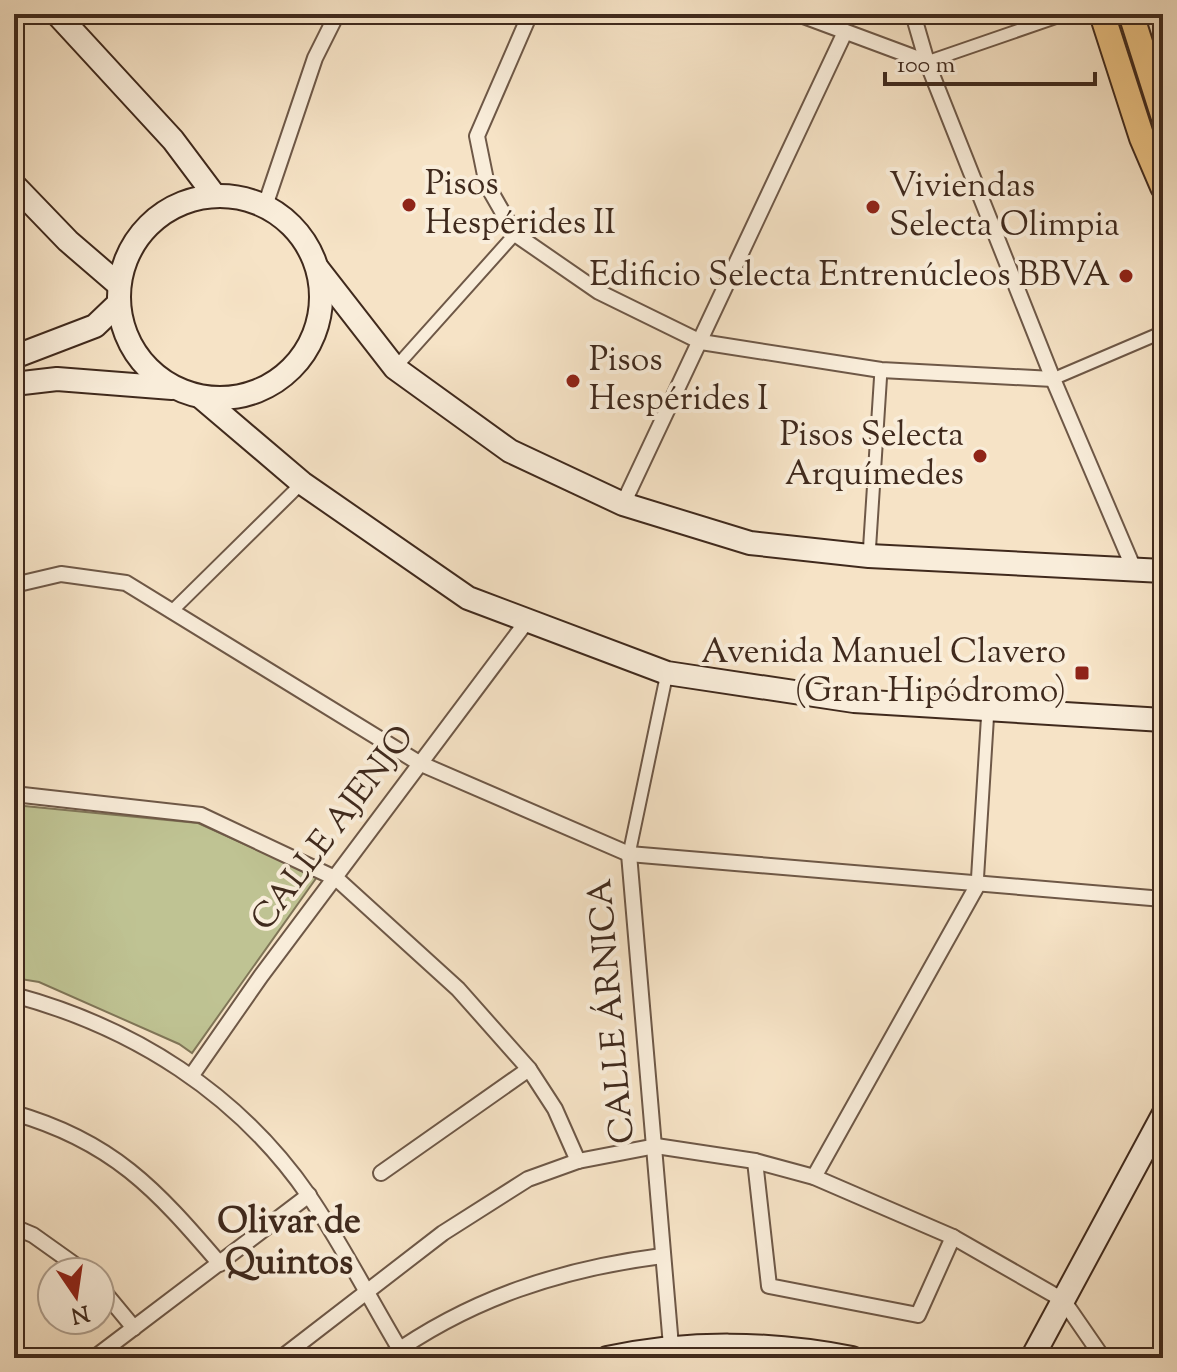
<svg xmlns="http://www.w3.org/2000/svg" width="1177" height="1372" font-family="'Sorts Mill Goudy',serif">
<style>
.green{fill:#bfc393;stroke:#807658;stroke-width:2}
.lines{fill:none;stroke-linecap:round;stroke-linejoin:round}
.pedestrian-casing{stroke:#6e5847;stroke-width:15}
.minor-casing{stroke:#6e5847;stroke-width:18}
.secondary-casing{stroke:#402a1d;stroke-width:26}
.primary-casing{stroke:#402a1d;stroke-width:28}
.pedestrian{stroke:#f9edda;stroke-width:11}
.minor{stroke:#f9edda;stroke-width:14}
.secondary{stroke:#f9edda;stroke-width:22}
.primary{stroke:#ebc283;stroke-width:24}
.poi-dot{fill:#8f2418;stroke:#f9edda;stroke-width:3}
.labels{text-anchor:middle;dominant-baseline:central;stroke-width:8;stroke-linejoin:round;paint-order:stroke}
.poi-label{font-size:34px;fill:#402a1d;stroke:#f9edda;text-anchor:start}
.street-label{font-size:34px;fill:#402a1d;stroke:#f9edda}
.neighbourhood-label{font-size:36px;font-weight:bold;fill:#402a1d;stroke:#f9edda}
</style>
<rect width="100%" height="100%" fill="#f6e3c6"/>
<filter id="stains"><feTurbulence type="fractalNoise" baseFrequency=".0025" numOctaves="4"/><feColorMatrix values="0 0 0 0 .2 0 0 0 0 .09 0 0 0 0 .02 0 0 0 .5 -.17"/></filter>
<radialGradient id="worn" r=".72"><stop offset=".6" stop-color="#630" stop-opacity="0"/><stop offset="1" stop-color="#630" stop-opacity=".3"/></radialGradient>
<polygon class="green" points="14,805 198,823 317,877 192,1053 179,1044 39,982 14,978"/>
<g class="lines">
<defs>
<g id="pedestrian">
<polyline points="927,62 1066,14"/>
<polyline points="395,368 515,234"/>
<polyline points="1053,379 1163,332"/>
<polyline points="869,556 881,370"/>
<polyline points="171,612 302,483"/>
<polyline points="629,854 667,673"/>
<polyline points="977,886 988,709"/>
</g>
<g id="minor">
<polyline points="530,14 477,136 487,185 515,234 599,292 701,342 881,370 1053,379"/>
<polyline points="798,14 927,62"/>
<polyline points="913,14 927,62 1053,379 1134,569"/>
<polyline points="265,206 315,58 337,14"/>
<polyline points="623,504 845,32"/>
<polyline points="14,585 61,574 126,583 419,763 629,854 1163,899"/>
<polyline points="14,794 201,815 337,879 458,989 529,1069 555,1109 578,1161"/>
<polyline points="629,854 671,1346"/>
<path d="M14 995C133 1027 238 1093 309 1196 344 1247 372 1304 405 1358"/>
<polyline points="192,1075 261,976 527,621"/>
<path d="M14 1113C112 1141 156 1189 220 1264"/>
<polyline points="755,1161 769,1286 918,1315 953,1237"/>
<polyline points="381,1173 529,1069"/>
<polyline points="814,1177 977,886"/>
<polyline points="14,1227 33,1235 85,1272"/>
<polyline points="100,1287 134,1328"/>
<polyline points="14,1351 21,1358"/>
<polyline points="94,1358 309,1195"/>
<polyline points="281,1358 443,1233 528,1179 578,1161 656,1146 755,1161 814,1177 953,1237 1063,1300 1103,1358"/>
<path d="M387 1358C471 1298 561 1269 662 1256"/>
</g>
<g id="secondary">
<polyline points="57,14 173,140 215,196"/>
<polyline points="14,185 68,241 119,285"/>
<circle cx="220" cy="297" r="101"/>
<polyline points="318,269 395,368 510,451 623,504 750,543 869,556 1163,571"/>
<polyline points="14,357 95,326 118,304"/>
<polyline points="14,384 57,379 172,388"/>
<polyline points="201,397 302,483 468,598 667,673 854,701 1163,720"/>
<path d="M607 1358C690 1341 768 1342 852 1358"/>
<polyline points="1032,1358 1163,1115"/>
</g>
<g id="primary">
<polyline points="1102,14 1142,138 1163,187"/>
<polyline points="1131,14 1163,115"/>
</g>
</defs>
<use href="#pedestrian" class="pedestrian-casing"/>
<use href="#minor" class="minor-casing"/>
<use href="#secondary" class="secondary-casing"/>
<use href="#primary" class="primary-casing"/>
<use href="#pedestrian" class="pedestrian"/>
<use href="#minor" class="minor"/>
<use href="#secondary" class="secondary"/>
<use href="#primary" class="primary"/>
</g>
<g class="poi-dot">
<circle cx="409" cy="205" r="8"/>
<circle cx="873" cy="207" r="8"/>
<circle cx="1126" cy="276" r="8"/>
<circle cx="573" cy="381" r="8"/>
<circle cx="980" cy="456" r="8"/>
<rect x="1074" y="665" width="16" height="16" rx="4"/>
</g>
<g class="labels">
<g class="poi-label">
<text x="425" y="185">Pisos<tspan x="425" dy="39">Hespérides II</tspan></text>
<text x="889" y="187">Viviendas<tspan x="889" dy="39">Selecta Olimpia</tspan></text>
<text x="1110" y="276" text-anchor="end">Edificio Selecta Entrenúcleos BBVA</text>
<text x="589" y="361">Pisos<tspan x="589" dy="39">Hespérides I</tspan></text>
<text x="964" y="436" text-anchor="end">Pisos Selecta<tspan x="964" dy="39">Arquímedes</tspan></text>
<text x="1066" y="653" text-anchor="end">Avenida Manuel Clavero<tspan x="1066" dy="39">(Gran Hipódromo)</tspan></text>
</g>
<g class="street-label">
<text transform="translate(334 829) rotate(-53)">CALLE AJENJO</text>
<text transform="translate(613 1011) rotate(-95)">CALLE ÁRNICA</text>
</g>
<g class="neighbourhood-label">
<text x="289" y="1223">Olivar de<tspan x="289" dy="41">Quintos</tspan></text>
</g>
</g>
<rect width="1177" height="1372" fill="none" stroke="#f6e3c6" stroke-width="48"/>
<rect x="16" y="16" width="1145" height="1340" fill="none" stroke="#402a1d" stroke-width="4"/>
<rect x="24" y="24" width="1129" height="1324" fill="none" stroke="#402a1d" stroke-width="2"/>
<g transform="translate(76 1296) rotate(167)"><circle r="38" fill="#f9edda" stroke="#af9f8e" stroke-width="2"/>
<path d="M0-6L14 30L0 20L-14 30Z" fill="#8f2418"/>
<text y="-12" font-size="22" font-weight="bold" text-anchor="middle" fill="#402a1d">N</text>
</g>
<path d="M885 72v12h210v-12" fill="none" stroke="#402a1d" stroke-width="4"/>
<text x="897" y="72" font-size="24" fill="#402a1d" stroke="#f9edda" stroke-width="6" paint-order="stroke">100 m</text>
<rect width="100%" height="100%" filter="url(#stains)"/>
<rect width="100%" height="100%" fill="url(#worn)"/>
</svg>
